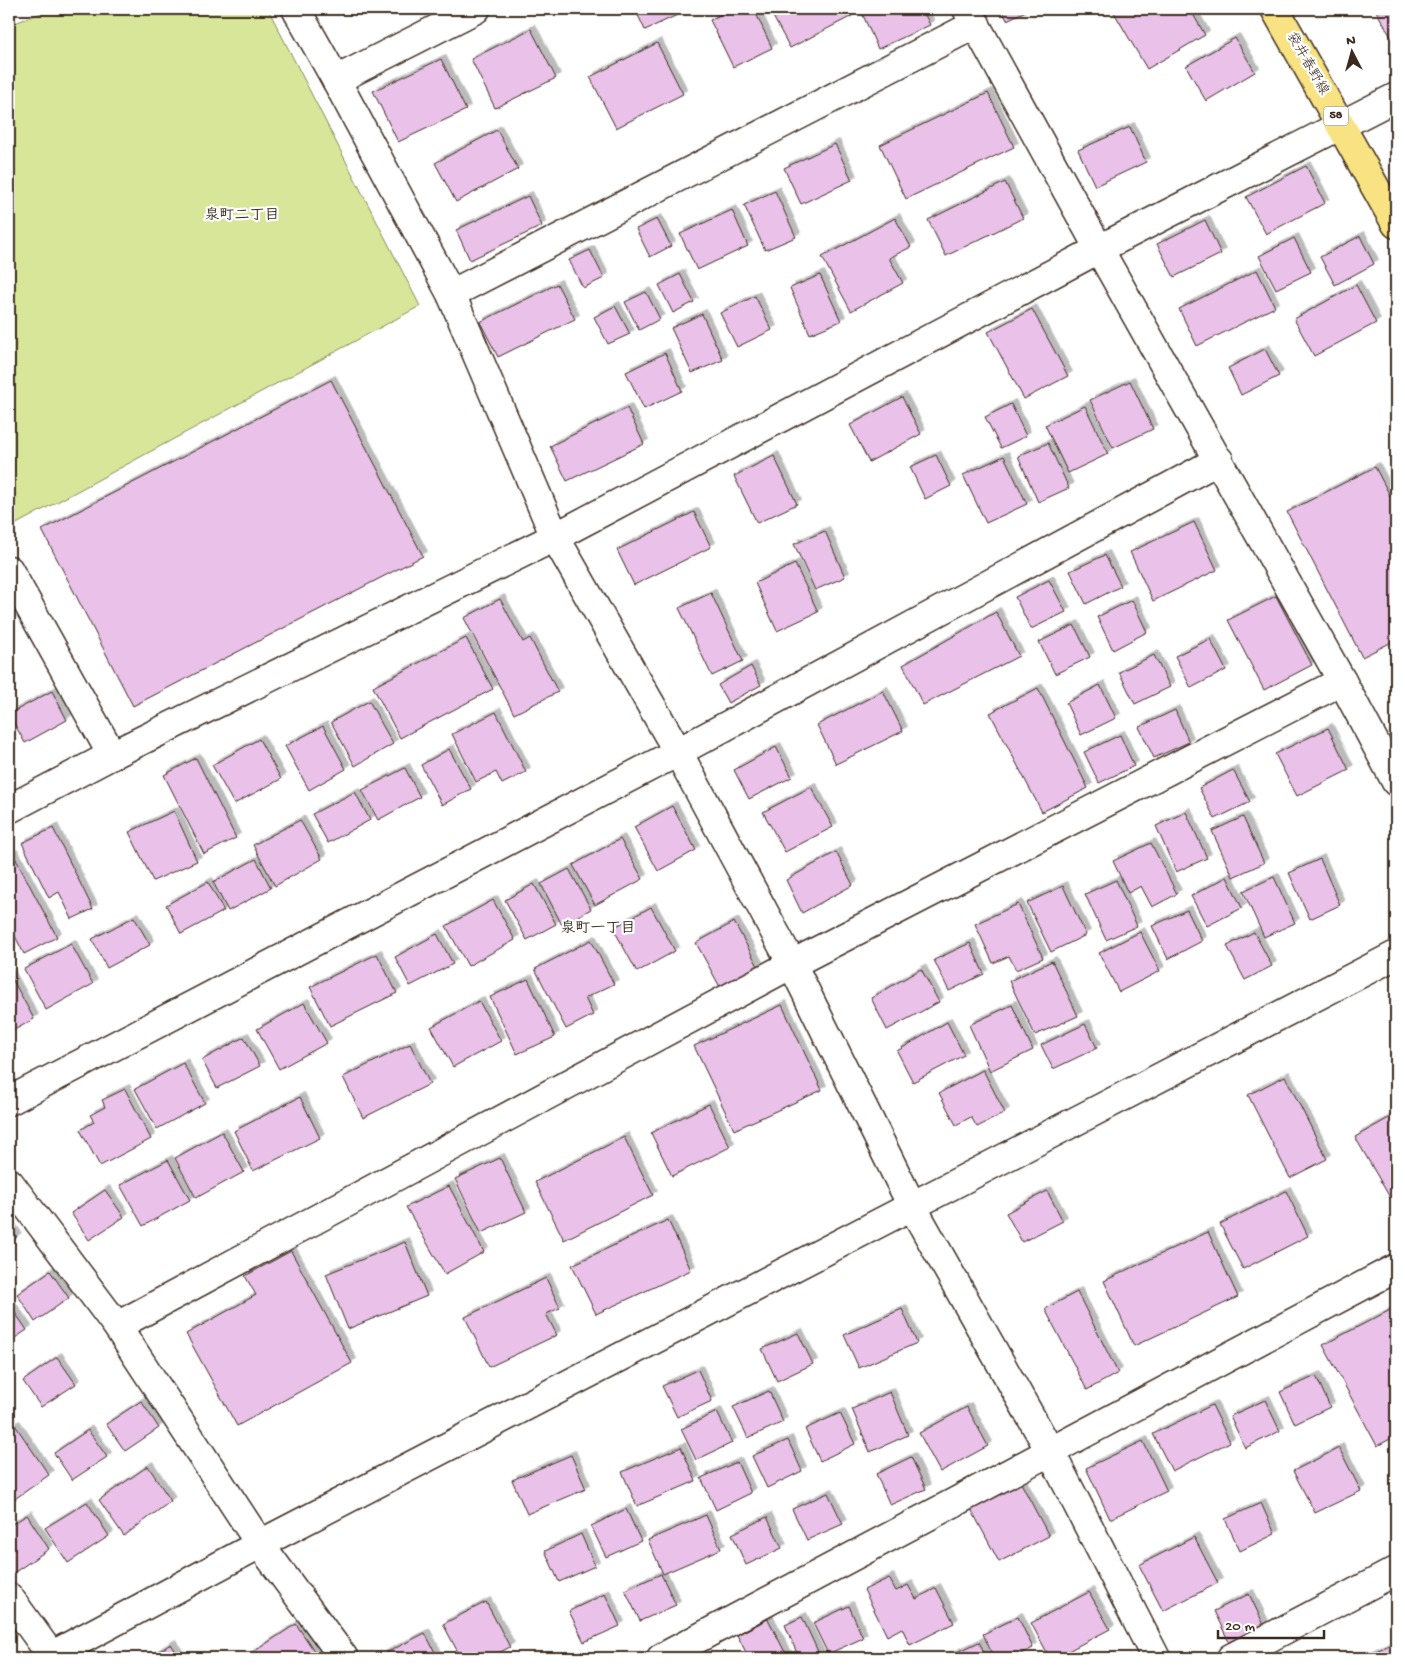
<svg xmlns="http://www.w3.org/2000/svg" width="1405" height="1667" font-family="'Gochi Hand','Klee One',sans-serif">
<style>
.green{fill:#d8e699;stroke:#8a885c}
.building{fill:#e9c1e9;stroke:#3b2a1e;filter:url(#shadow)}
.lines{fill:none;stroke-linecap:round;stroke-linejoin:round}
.minor-casing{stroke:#3b2a1e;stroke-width:31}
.tertiary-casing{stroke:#3b2a1e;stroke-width:31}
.primary-casing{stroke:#3b2a1e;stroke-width:31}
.minor{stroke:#fff;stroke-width:28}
.tertiary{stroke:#fff;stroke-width:28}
.primary{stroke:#f8e281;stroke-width:28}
.labels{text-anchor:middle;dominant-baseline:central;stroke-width:4.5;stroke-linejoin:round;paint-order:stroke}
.shield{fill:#fff;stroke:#766a62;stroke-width:1}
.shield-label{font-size:12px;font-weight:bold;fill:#3b2a1e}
.street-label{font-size:14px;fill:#3b2a1e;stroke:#fff}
.neighbourhood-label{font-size:15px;font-weight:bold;fill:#3b2a1e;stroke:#fff}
</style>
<defs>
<filter id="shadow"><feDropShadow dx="4.5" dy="-4.5" stdDeviation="0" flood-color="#0004"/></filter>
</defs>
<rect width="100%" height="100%" fill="#fff"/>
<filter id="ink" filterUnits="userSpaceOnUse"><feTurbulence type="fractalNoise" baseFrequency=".02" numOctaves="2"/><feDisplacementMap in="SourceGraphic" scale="10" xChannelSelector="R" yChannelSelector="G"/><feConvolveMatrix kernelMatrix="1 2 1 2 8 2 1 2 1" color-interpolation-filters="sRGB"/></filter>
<g filter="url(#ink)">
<polygon class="green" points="52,9 268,9 420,306 9,528 9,25"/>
<g class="building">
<polygon points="635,9 685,9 686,11 645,30"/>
<polygon points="732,9 754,9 772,48 733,67 710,20"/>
<polygon points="769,9 848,9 852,16 790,48"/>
<polygon points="871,9 922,9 930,25 878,49 862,13"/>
<polygon points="1001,9 1030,9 1007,20"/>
<polygon points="1112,9 1190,9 1205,35 1147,69"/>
<polygon points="1375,9 1396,9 1396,46"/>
<polygon points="531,29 556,78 495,108 471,59"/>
<polygon points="1235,38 1255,72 1206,101 1186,66"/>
<polygon points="657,43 683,94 616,128 590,77"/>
<polygon points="441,59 466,110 398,142 373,91"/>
<polygon points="988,93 1014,147 906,199 880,145"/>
<polygon points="1130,127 1146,162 1095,186 1078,150"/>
<polygon points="497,130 518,169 456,202 435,163"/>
<polygon points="835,144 852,180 801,204 784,168"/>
<polygon points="1306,166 1325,203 1266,234 1246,197"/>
<polygon points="1005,182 1023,218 946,256 928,220"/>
<polygon points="775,191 796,237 765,250 744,205"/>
<polygon points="528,196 542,226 470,260 456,230"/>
<polygon points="732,210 748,246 697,270 680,234"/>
<polygon points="895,218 911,247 889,258 903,283 851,311 822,257"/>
<polygon points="657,219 671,246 650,257 636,229"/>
<polygon points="1205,220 1221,254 1174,277 1157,244"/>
<polygon points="1360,236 1374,264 1335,285 1320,257"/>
<polygon points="1294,238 1311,272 1276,289 1259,256"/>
<polygon points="590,250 604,278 583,288 569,260"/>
<polygon points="1257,270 1275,307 1197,346 1179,309"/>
<polygon points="680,274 694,302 673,313 659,285"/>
<polygon points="820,275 841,321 810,334 790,288"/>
<polygon points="557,284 575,319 498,357 480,322"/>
<polygon points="1356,285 1376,323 1314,356 1294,319"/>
<polygon points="646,292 660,319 639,330 625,302"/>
<polygon points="755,296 772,330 737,347 720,313"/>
<polygon points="615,306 630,334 608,344 594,317"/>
<polygon points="1032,309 1068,376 1024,399 988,332"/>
<polygon points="702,314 723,360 692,373 671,328"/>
<polygon points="1265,349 1279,376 1241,395 1228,368"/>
<polygon points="665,353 682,391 644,409 626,372"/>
<polygon points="331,380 423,556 133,706 42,530"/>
<polygon points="1130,381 1153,429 1113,448 1090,400"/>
<polygon points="902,397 921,434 869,462 850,425"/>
<polygon points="1011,404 1026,436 1001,448 985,417"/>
<polygon points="1085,406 1108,454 1068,473 1045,425"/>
<polygon points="627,408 644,444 567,481 550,446"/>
<polygon points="1048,443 1069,488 1038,502 1018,456"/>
<polygon points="936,455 951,486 925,499 910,467"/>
<polygon points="774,456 797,504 757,523 734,476"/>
<polygon points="1004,456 1027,504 986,523 963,475"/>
<polygon points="1375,467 1396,507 1396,640 1362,657 1287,512"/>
<polygon points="694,512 711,547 634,585 617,550"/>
<polygon points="1194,522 1217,570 1153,601 1130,552"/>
<polygon points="825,531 845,577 815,590 794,544"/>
<polygon points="1105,555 1121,586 1086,604 1070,571"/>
<polygon points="795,564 818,612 777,631 755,583"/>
<polygon points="1049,580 1066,612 1031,629 1015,597"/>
<polygon points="711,593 743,661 712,676 679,608"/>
<polygon points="1276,596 1312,665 1264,690 1228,620"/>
<polygon points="500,599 523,642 530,638 558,692 514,714 464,618"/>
<polygon points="1132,600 1147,632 1113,650 1097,617"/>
<polygon points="996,612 1019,656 923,705 903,665"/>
<polygon points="1074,625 1090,657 1055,674 1039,642"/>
<polygon points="466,638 493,689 400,738 373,687"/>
<polygon points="1210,639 1226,670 1191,688 1175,656"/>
<polygon points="1154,655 1170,687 1135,704 1119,672"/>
<polygon points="751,666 761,685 728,703 718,685"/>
<polygon points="1100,685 1116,718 1081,735 1066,703"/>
<polygon points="1038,688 1088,788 1042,812 990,713"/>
<polygon points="52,691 67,720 25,743 9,714"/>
<polygon points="883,691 903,731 836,764 817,725"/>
<polygon points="369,701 393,744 355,766 331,722"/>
<polygon points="1175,710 1189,742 1154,758 1139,727"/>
<polygon points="496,712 526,772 502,784 496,772 476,782 452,734"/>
<polygon points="323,726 346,769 309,790 285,746"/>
<polygon points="1328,728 1349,770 1297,796 1275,754"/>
<polygon points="1120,735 1134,766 1099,783 1084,752"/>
<polygon points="259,739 281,779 234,804 212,765"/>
<polygon points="776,747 792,777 749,799 734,770"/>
<polygon points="449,749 471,789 442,805 421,765"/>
<polygon points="196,758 236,838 204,854 164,775"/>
<polygon points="405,768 420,797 378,820 362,790"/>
<polygon points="1233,770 1250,802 1215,819 1199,788"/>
<polygon points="811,787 833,827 785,852 763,812"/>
<polygon points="355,792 370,820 328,843 312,814"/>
<polygon points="672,806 696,850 658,871 634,827"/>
<polygon points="174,811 197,861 153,881 129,832"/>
<polygon points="1186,812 1207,858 1176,872 1156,826"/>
<polygon points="1243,817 1264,863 1233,877 1212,831"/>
<polygon points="300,820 322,859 275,886 253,845"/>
<polygon points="53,828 93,909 72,919 59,892 49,898 22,843"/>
<polygon points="620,839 643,879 595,905 573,865"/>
<polygon points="1151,843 1177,894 1152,907 1141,886 1128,893 1113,861"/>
<polygon points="836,852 853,885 802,913 786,880"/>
<polygon points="13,854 57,937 24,954 9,924 9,856"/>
<polygon points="256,859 271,888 228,911 213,882"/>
<polygon points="1320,859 1340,905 1310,919 1289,873"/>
<polygon points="569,869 591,909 562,925 541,884"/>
<polygon points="1227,877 1242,908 1207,926 1191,896"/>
<polygon points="1274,877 1295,923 1264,937 1243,891"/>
<polygon points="1116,880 1137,926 1106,940 1085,894"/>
<polygon points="208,882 224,911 181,934 166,905"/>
<polygon points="534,884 556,924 527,940 505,900"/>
<polygon points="1063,886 1086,935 1051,952 1027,903"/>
<polygon points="493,900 515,940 468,966 446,926"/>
<polygon points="1018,904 1043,958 1016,970 1009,956 993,963 975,924"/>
<polygon points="651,907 675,951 637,972 613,928"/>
<polygon points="1187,910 1202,941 1168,959 1152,926"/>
<polygon points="134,917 150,945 107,968 92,939"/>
<polygon points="734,922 758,966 720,987 696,943"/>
<polygon points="1140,932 1160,971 1119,992 1099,953"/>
<polygon points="1254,932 1272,966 1245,980 1227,946"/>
<polygon points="437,934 453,964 410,986 395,957"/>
<polygon points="591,940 614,984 585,998 593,1015 566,1029 535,969"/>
<polygon points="970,943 984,974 949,991 934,960"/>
<polygon points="71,944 93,984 46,1010 24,969"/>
<polygon points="377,954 397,993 330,1026 310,987"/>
<polygon points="1052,961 1078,1016 1035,1035 1009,981"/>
<polygon points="921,969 939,1002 887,1030 871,998"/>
<polygon points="9,973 34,1019 9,1033"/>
<polygon points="528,979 555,1037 517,1054 490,997"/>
<polygon points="479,1001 501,1041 453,1067 431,1027"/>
<polygon points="304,1003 327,1043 279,1069 257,1029"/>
<polygon points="782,1005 822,1090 734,1130 694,1046"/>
<polygon points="1012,1005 1033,1050 990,1071 969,1025"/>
<polygon points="947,1022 964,1055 913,1082 897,1051"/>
<polygon points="1085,1024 1097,1048 1053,1069 1041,1045"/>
<polygon points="244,1037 260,1066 217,1088 202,1060"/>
<polygon points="410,1044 430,1084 363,1118 343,1077"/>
<polygon points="183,1063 205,1103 157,1129 135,1089"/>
<polygon points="983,1070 1005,1113 977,1127 971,1117 956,1125 939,1093"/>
<polygon points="1285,1076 1327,1159 1290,1178 1248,1095"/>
<polygon points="125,1089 151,1139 100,1166 80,1130 94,1122 90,1115 105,1107 102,1100"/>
<polygon points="300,1097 320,1138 253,1171 234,1131"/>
<polygon points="709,1104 730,1147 672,1176 651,1133"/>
<polygon points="1396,1114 1396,1208 1355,1137"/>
<polygon points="222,1132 244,1172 196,1198 175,1158"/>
<polygon points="624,1137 653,1195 564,1240 535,1182"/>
<polygon points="500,1158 526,1212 481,1233 455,1179"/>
<polygon points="168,1160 190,1200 143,1226 120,1185"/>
<polygon points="449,1186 484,1252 445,1274 406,1207"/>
<polygon points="105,1190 124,1217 89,1240 71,1213"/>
<polygon points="1047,1191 1063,1221 1022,1242 1006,1213"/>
<polygon points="1286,1191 1308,1236 1243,1269 1220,1224"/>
<polygon points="668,1220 691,1270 596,1314 572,1265"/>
<polygon points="9,1225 17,1237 9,1243"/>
<polygon points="1208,1232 1238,1297 1134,1346 1104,1281"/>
<polygon points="405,1242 427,1296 348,1329 326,1274"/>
<polygon points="291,1251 352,1363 237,1426 186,1334 256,1295 245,1276"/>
<polygon points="50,1271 69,1298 35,1322 17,1294"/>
<polygon points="546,1278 560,1308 546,1314 557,1335 489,1367 465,1317"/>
<polygon points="1077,1292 1118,1373 1087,1390 1045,1309"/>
<polygon points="9,1304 27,1330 9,1342"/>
<polygon points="1396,1307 1396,1436 1377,1446 1323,1345"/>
<polygon points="902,1309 917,1343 859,1368 844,1335"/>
<polygon points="798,1333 813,1364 777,1381 762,1349"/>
<polygon points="57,1357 76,1384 41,1407 23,1381"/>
<polygon points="698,1370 712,1401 677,1417 662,1386"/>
<polygon points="1316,1376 1330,1407 1295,1424 1280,1392"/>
<polygon points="769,1391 783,1422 748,1438 733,1407"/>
<polygon points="890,1392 908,1435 870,1452 852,1409"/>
<polygon points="1265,1400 1280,1431 1245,1448 1230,1416"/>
<polygon points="141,1401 159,1428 125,1451 106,1424"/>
<polygon points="1212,1405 1230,1442 1172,1471 1153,1434"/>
<polygon points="967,1407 988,1446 940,1472 919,1433"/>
<polygon points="717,1412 732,1443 696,1460 681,1429"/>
<polygon points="840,1413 855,1444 820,1461 805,1429"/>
<polygon points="15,1425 49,1475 9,1503 9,1429"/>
<polygon points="88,1430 107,1457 72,1480 54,1453"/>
<polygon points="788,1440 802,1471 767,1488 752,1456"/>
<polygon points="1143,1441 1167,1491 1110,1519 1086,1468"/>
<polygon points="681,1447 696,1481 637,1506 622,1472"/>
<polygon points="1339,1448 1361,1491 1315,1513 1293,1471"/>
<polygon points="571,1455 586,1489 527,1514 512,1480"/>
<polygon points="911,1457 926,1489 890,1505 876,1474"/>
<polygon points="737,1462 751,1493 716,1510 701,1478"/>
<polygon points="148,1466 171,1501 124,1536 99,1500"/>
<polygon points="1021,1483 1049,1536 999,1562 971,1509"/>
<polygon points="828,1493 843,1524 807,1540 792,1509"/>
<polygon points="87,1502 109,1536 68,1563 45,1528"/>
<polygon points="1261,1503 1275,1534 1240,1551 1225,1519"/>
<polygon points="626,1509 641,1541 606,1557 591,1526"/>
<polygon points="27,1515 49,1549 9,1576 9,1526"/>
<polygon points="706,1515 721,1549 663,1574 648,1540"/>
<polygon points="767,1517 782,1548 746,1565 732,1534"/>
<polygon points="581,1534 595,1566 559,1582 545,1551"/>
<polygon points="1194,1537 1218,1583 1163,1611 1139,1565"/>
<polygon points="661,1574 676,1605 640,1621 625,1590"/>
<polygon points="889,1578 896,1591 908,1585 916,1599 936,1588 954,1623 910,1645 902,1628 887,1636 864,1590"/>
<polygon points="1089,1592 1110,1629 1055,1658 1050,1658 1031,1623"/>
<polygon points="605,1594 620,1626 584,1642 569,1611"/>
<polygon points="1249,1594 1264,1625 1229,1642 1214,1611"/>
<polygon points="486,1602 510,1647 489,1658 461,1658 443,1624"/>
<polygon points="849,1606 863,1638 828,1654 813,1623"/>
<polygon points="802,1617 821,1658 799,1658 785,1625"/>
<polygon points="1018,1617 1033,1648 1012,1658 994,1658 983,1634"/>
<polygon points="768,1619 788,1658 749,1658 737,1635"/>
<polygon points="296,1624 319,1658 244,1658"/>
<polygon points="425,1633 438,1658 383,1658 382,1655"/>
<polygon points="979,1642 987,1658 945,1658"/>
<polygon points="1396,1642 1396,1658 1361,1658"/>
<polygon points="171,1644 180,1658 148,1658"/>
</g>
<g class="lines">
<defs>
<g id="minor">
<polyline points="296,9 336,80 451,294 555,537 678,752"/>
<polyline points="967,9 1099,249 1342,681 1396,782"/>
<polyline points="336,80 476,9"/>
<polyline points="451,294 976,24"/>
<polyline points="9,570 112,755"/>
<polyline points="9,809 112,755 555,537 1099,249 1396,97"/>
<polyline points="9,1101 678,752 1219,460"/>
<polyline points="9,1182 117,1326 260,1544 344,1658"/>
<polyline points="117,1326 792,964 1342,681"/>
<polyline points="9,1597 53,1658"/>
<polyline points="661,1658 1396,1268"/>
<polyline points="1231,1658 1396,1571"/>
</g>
<g id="tertiary">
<polyline points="678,752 792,964 912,1206 1050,1451 1156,1658"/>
<polyline points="47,1658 260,1544 1396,955"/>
</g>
<polyline id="primary" points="1275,9 1396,224"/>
</defs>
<use href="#minor" class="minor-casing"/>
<use href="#tertiary" class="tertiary-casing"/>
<use href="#primary" class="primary-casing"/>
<use href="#minor" class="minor"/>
<use href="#tertiary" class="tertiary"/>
<use href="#primary" class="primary"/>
</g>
</g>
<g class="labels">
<rect class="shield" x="1323.5" y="106.5" width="25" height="19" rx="4"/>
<g class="shield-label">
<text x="1336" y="116">58</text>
</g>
<g class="street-label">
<text transform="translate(1307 64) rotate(60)">袋井春野線</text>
</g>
<g class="neighbourhood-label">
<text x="242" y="216">泉町二丁目</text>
<text x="598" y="929">泉町一丁目</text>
</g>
</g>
<rect width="1405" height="1667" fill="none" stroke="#fff" stroke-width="30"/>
<rect x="15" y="15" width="1375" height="1637" fill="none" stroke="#3b2a1e" stroke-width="2" filter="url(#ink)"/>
<g transform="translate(1352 52) rotate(354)" stroke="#ffffff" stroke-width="4" paint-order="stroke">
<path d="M0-4L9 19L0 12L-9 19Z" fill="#3b2a1e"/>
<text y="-8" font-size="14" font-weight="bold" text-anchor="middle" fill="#3b2a1e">N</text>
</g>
<path d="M1218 1630v8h106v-8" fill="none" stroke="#3b2a1e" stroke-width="2.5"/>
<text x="1225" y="1630" font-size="15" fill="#3b2a1e" stroke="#ffffff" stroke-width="4" paint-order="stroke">20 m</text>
</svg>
